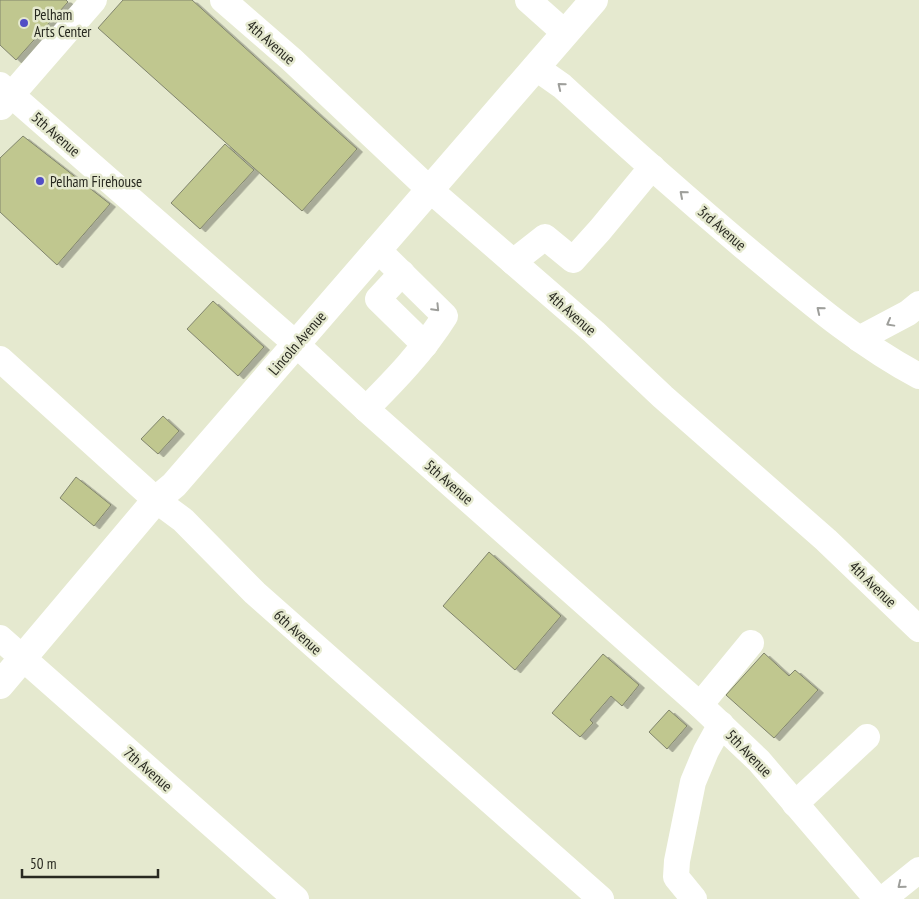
<svg xmlns="http://www.w3.org/2000/svg" width="919" height="899" font-family="'PT Sans Narrow',sans-serif">
<style>
.building{fill:#c0c78f;stroke:#81856d;filter:url(#shadow)}
.lines{fill:none;stroke-linecap:round;stroke-linejoin:round}
.minor{stroke:#fff;stroke-width:26}
.major{stroke:#fff;stroke-width:28}
.oneway{stroke:#9e9f9b}
.poi-dot{fill:#524ec5;stroke:#e5e9cf;stroke-width:2}
.labels{text-anchor:middle;dominant-baseline:central;stroke-width:5;stroke-linejoin:round;paint-order:stroke}
.poi-label{font-size:15px;fill:#282920;stroke:#e5e9cf;text-anchor:start}
.street-label{font-size:15px;fill:#282920;stroke:#e5e9cf}
</style>
<defs>
<filter id="shadow"><feDropShadow dx="5.5" dy="3" stdDeviation="0" flood-color="#0004"/></filter>
</defs>
<rect width="100%" height="100%" fill="#e5e9cf"/>
<g class="building">
<polygon points="0,0 66,0 68,2 16,60 0,45"/>
<polygon points="123,0 192,0 357,149 302,211 98,28"/>
<polygon points="23,136 110,204 57,265 0,212 0,158"/>
<polygon points="225,144 254,170 200,229 171,203"/>
<polygon points="213,301 264,347 238,376 187,329"/>
<polygon points="163,416 179,431 158,454 141,439"/>
<polygon points="76,477 111,505 94,526 60,498"/>
<polygon points="489,552 561,616 515,670 443,606"/>
<polygon points="764,653 789,676 795,670 818,690 774,738 726,695"/>
<polygon points="603,654 639,685 622,706 611,696 590,720 593,723 580,737 552,713"/>
<polygon points="669,710 687,726 667,749 649,732"/>
</g>
<g class="lines">
<g class="minor">
<polyline points="223,0 291,59 429,189 594,332 663,397 826,540 919,629"/>
<polyline points="528,0 565,33"/>
<path d="M535 67 562 86C629 148 698 209 768 267 816 307 864 347 919 376"/>
<polyline points="0,85 296,344 366,409 700,705 759,761 877,899"/>
<polyline points="1,107 94,0"/>
<polyline points="513,262 545,237 573,260 600,230 652,167"/>
<polyline points="402,273 378,299 425,345"/>
<polyline points="859,339 908,313 919,304"/>
<polyline points="0,359 156,500 183,520 255,593 601,899"/>
<path d="M366 409C395 380 423 351 445 316L377 249"/>
<polyline points="0,638 296,899"/>
<polyline points="700,705 751,643"/>
<polyline points="795,804 867,737"/>
<polyline points="694,899 676,877 677,861 693,782 706,751 721,724"/>
<polyline points="883,899 919,870"/>
</g>
<polyline class="major" points="0,685 156,500 174,485 594,0"/>
</g>
<defs><path id="oneway-chevron" d="M-2-3.5L2.5 0L-2 3.5" fill="none" stroke-width="1.6" stroke-linecap="round" stroke-linejoin="round" transform="scale(1.25)"/></defs>
<g class="oneway">
<use href="#oneway-chevron" transform="translate(561 86) rotate(-141)"/>
<use href="#oneway-chevron" transform="translate(683 194) rotate(-139)"/>
<use href="#oneway-chevron" transform="translate(436 308) rotate(46)"/>
<use href="#oneway-chevron" transform="translate(820 310) rotate(-141)"/>
<use href="#oneway-chevron" transform="translate(890 323) rotate(151)"/>
<use href="#oneway-chevron" transform="translate(901 885) rotate(141)"/>
</g>
<g class="poi-dot">
<circle cx="24" cy="23" r="5"/>
<circle cx="40" cy="181" r="5"/>
</g>
<g class="labels">
<g class="poi-label">
<text x="34" y="14">Pelham<tspan x="34" dy="17">Arts Center</tspan></text>
<text x="50" y="181">Pelham Firehouse</text>
</g>
<g class="street-label">
<text transform="translate(271 42) rotate(41)">4th Avenue</text>
<text transform="translate(56 134) rotate(41)">5th Avenue</text>
<text transform="translate(722 228) rotate(41)">3rd Avenue</text>
<text transform="translate(572 313) rotate(41)">4th Avenue</text>
<text transform="translate(297 343) rotate(-49)">Lincoln Avenue</text>
<text transform="translate(449 482) rotate(41)">5th Avenue</text>
<text transform="translate(873 584) rotate(44)">4th Avenue</text>
<text transform="translate(298 632) rotate(42)">6th Avenue</text>
<text transform="translate(749 753) rotate(46)">5th Avenue</text>
<text transform="translate(148 769) rotate(41)">7th Avenue</text>
</g>
</g>
<path d="M22 869v8h136v-8" fill="none" stroke="#282920" stroke-width="2.5"/>
<text x="30" y="869" font-size="15" fill="#282920" stroke="#e5e9cf" stroke-width="4" paint-order="stroke">50 m</text>
</svg>
